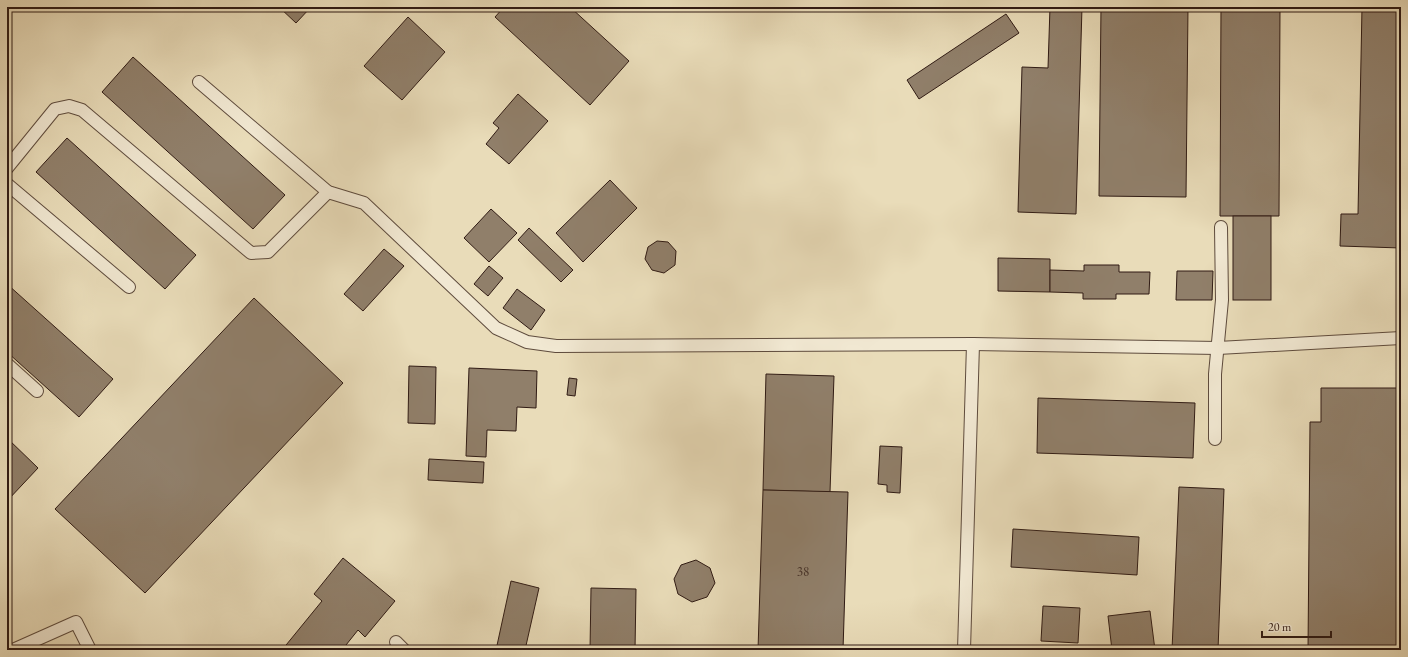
<svg xmlns="http://www.w3.org/2000/svg" width="1408" height="657" font-family="'EB Garamond',serif">
<style>
.building{fill:#907f6a;stroke:#301b14}
.lines{fill:none;stroke-linecap:round;stroke-linejoin:round}
.lane-casing{stroke:#5e4b3d;stroke-width:14}
.lane{stroke:#f1e8d2;stroke-width:12}
.labels{text-anchor:middle;dominant-baseline:central;stroke-width:3.5;stroke-linejoin:round;paint-order:stroke}
.number-label{font-size:13px;fill:#48342a}
</style>
<rect width="100%" height="100%" fill="#e9dcb9"/>
<filter id="stains"><feTurbulence type="fractalNoise" baseFrequency=".005" numOctaves="4"/><feColorMatrix values="0 0 0 0 .2 0 0 0 0 .09 0 0 0 0 .02 0 0 0 .5 -.17"/></filter>
<radialGradient id="worn" r=".72"><stop offset=".6" stop-color="#630" stop-opacity="0"/><stop offset="1" stop-color="#630" stop-opacity=".3"/></radialGradient>
<g class="building">
<polygon points="279,7 311,7 296,23"/>
<polygon points="504,7 570,7 629,61 590,105 495,17"/>
<polygon points="1050,7 1082,7 1076,214 1018,212 1022,67 1048,68"/>
<polygon points="1101,7 1188,7 1186,197 1099,196"/>
<polygon points="1221,7 1280,7 1279,216 1220,216"/>
<polygon points="1362,7 1401,7 1401,248 1340,246 1341,214 1358,214"/>
<polygon points="1006,14 1019,33 919,99 907,80"/>
<polygon points="408,17 445,52 402,100 364,66"/>
<polygon points="133,57 285,195 253,229 102,92"/>
<polygon points="518,94 548,121 509,164 486,144 499,128 493,123"/>
<polygon points="67,138 196,255 165,289 36,172"/>
<polygon points="610,180 637,208 583,262 556,233"/>
<polygon points="491,209 517,233 489,262 464,238"/>
<rect x="1233" y="216" width="38" height="84"/>
<polygon points="529,228 573,270 561,282 518,240"/>
<polygon points="657,241 668,242 676,251 675,265 664,273 652,270 645,259 648,247"/>
<polygon points="384,249 404,266 363,311 344,294"/>
<polygon points="998,258 1050,259 1050,292 998,291"/>
<polygon points="1084,265 1119,265 1119,272 1150,272 1149,294 1116,294 1116,299 1083,299 1083,293 1050,292 1050,270 1084,271"/>
<polygon points="489,266 503,278 488,296 474,284"/>
<polygon points="1177,271 1213,271 1212,300 1176,300"/>
<polygon points="7,284 113,379 79,417 7,352"/>
<polygon points="517,289 545,310 531,330 503,308"/>
<polygon points="254,298 343,383 145,593 55,509"/>
<polygon points="409,366 436,367 435,424 408,423"/>
<polygon points="469,368 537,371 536,408 517,407 516,431 487,430 486,457 466,456"/>
<polygon points="766,374 834,376 830,492 763,490"/>
<polygon points="569,378 577,379 575,396 567,395"/>
<polygon points="1321,388 1401,388 1401,650 1308,650 1310,422 1321,422"/>
<polygon points="1038,398 1195,403 1193,458 1037,453"/>
<polygon points="7,438 38,468 7,501"/>
<polygon points="880,446 902,447 900,493 887,492 887,485 878,484"/>
<polygon points="429,459 484,462 483,483 428,480"/>
<polygon points="1179,487 1224,489 1218,650 1172,650"/>
<polygon points="763,490 848,492 843,650 758,650"/>
<polygon points="1013,529 1139,537 1137,575 1011,567"/>
<polygon points="343,558 395,601 365,637 358,630 342,650 282,650 322,601 314,594"/>
<polygon points="696,560 710,568 715,583 707,597 692,602 678,594 674,579 681,565"/>
<polygon points="511,581 539,588 525,650 496,650"/>
<polygon points="591,588 636,589 635,650 590,650"/>
<polygon points="1043,606 1080,608 1078,643 1041,641"/>
<polygon points="1150,611 1155,650 1112,650 1108,616"/>
</g>
<g class="lines">
<defs>
<g id="lane">
<polyline points="199,82 328,192 364,203 496,328 527,342 556,346 973,344 1218,348 1401,338"/>
<polyline points="7,168 55,109 69,106 82,110 251,253 268,252 328,192"/>
<polyline points="7,184 129,287"/>
<polyline points="7,364 37,391"/>
<polyline points="1215,439 1215,374 1222,300 1221,227"/>
<polyline points="396,642 404,650"/>
<polyline points="13,650 76,622 90,650"/>
<polyline points="964,650 973,344"/>
</g>
</defs>
<use href="#lane" class="lane-casing"/>
<use href="#lane" class="lane"/>
</g>
<g class="labels">
<g class="number-label">
<text x="803" y="571">38</text>
</g>
</g>
<rect width="1408" height="657" fill="none" stroke="#e9dcb9" stroke-width="24"/>
<rect x="8" y="8" width="1392" height="641" fill="none" stroke="#301b14" stroke-width="2"/>
<rect x="12" y="12" width="1384" height="633" fill="none" stroke="#301b14"/>
<path d="M1262 631v6h69v-6" fill="none" stroke="#301b14" stroke-width="2"/>
<text x="1268" y="631" font-size="12" fill="#301b14" stroke="#f1e8d2" stroke-width="3" paint-order="stroke">20 m</text>
<rect width="100%" height="100%" filter="url(#stains)"/>
<rect width="100%" height="100%" fill="url(#worn)"/>
</svg>
